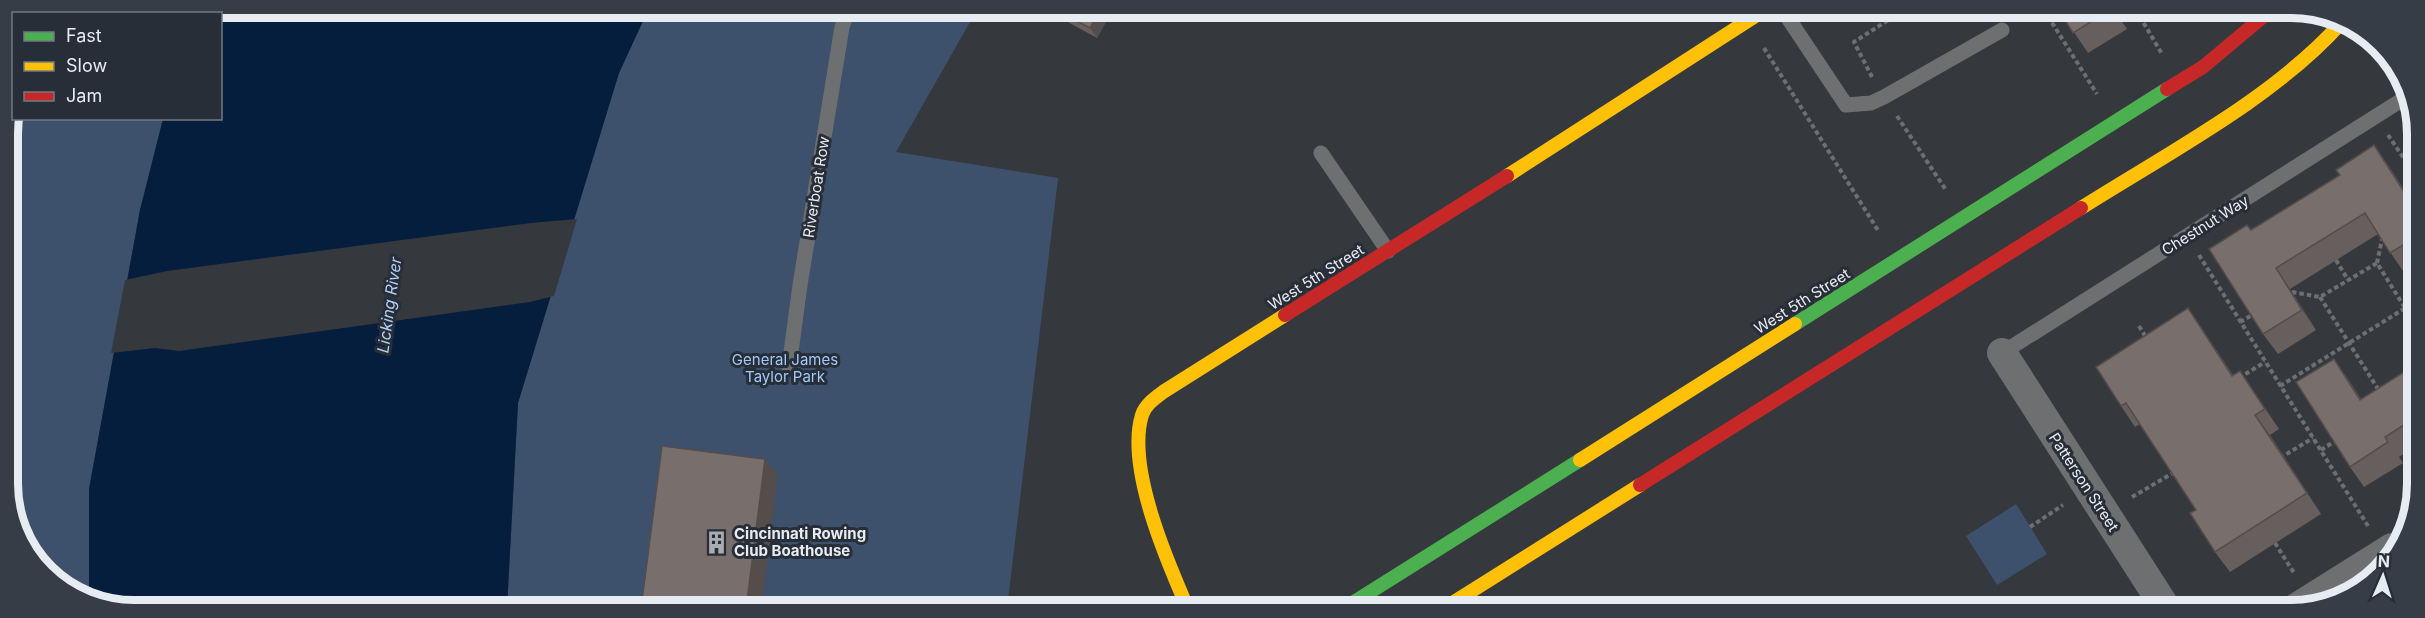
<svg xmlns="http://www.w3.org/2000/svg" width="2425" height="618" font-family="Inter,sans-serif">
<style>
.green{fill:#3d516c}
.water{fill:#051e3d}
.pier{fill:#35393e}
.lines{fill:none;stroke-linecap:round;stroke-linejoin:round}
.path{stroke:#6d6f72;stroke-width:4;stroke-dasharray:4.5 3;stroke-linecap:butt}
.lane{stroke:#6d6f70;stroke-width:15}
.street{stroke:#6d6f70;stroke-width:30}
.fast{stroke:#4caf50;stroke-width:14}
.slow{stroke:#ffc107;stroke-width:14}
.jam{stroke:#c62828;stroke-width:14}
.wall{fill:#675f5d}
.shaded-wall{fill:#544d4c}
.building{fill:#786e6c;stroke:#544d4c;stroke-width:1.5}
.labels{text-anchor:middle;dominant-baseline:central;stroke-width:6;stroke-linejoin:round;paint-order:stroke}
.street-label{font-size:15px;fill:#e7ebf2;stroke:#272e38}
.park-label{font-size:15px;fill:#a1c8fb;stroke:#272e38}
.poi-label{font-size:15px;font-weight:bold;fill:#e7ebf2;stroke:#272e38;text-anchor:start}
.water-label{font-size:16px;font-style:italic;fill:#b2cff6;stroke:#272e38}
.rim{fill:none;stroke:#e7ebf2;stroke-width:8}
</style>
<rect width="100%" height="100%" fill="#35393e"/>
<g class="green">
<polygon points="134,8 192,8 190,13 104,13"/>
<polygon points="649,8 978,8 896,152 1058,178 1007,609 507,608 518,403 619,73"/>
<polygon points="13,102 14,118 163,119 140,210 89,489 89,597 45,574 10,509 8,126"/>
<polygon points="2016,504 2047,554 1997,585 1966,536"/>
</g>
<polygon class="water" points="192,8 649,8 619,73 518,403 507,608 109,608 89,597 89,489 140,210 163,119 220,118 220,14 190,13"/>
<polygon class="pier" points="577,219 554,296 530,302 179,351 155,348 111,353 125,280 167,271 531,223"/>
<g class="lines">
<g class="path">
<polyline points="2044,10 2097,94"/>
<polyline points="2136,10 2162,54"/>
<polyline points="2051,21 2063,14"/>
<polyline points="1764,48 1879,232"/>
<polyline points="1872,77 1854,42 1904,10"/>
<polyline points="1897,116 1946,190"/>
<polyline points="2388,135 2415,175"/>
<polyline points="2199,255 2368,526"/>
<polyline points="2336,260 2348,280"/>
<polyline points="2377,263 2382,239"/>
<polyline points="2292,292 2320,297 2377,263 2415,324"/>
<polyline points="2320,297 2378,389 2382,387"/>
<polyline points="2240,322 2252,315"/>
<polyline points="2139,326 2147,339"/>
<polyline points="2239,378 2265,362"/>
<polyline points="2280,386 2415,302"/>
<polyline points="2321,450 2335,441"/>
<polyline points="2280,458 2313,438"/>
<polyline points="2132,497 2173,473"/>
<polyline points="2030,527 2063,505"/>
<polyline points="2275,543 2294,573"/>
</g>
<g class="lane">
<polyline points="1782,9 1846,105 1871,103 1884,97 2002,30"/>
<polyline points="1321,153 1388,251"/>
<polyline points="2002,353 2408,96"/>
<polyline points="789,367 800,285 842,27 849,8"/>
</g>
<g class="street">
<polyline points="2002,353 2167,610"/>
<polyline points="2293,610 2392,548"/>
</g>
<g class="fast">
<polyline points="1795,324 2167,89"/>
<polyline points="1343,609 1580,460"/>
</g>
<g class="slow">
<polyline points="1507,176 1766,9"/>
<path d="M2081 208C2166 154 2274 98 2341 23"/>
<polyline points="1580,460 1795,324"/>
<path d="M1188 609C1167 561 1126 467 1142 415 1145 405 1155 398 1163 392L1285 315"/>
<polyline points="1443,609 1640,485"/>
</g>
<g class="jam">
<polyline points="2167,89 2203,67 2271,10"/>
<polyline points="1285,315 1507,176"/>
<polyline points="1640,485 2081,208"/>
</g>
</g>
<g class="wall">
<polygon points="1050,9 1113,9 1097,38 1055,15"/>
<polygon points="2059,10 2114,10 2127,29 2088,53"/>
<polygon points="2374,145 2415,207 2415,267 2405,274 2378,234 2290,289 2316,330 2278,354 2263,334 2251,230 2340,175"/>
<polygon points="2188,308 2233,375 2240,371 2279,429 2270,435 2321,514 2230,572 2215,552 2196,510 2140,424 2135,427 2121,406"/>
<polygon points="2415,365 2415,447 2399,457 2403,463 2364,487 2350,467 2348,379 2361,399"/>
</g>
<g class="shaded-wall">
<polygon points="1100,9 1113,9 1097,38 1090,28"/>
<polygon points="2374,145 2389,166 2415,207 2415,209"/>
<polygon points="2276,268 2290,289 2316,330 2302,310"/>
<polygon points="2188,308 2202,329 2247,396 2232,376"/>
<polygon points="2334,359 2348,379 2374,420 2360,400"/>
<polygon points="2240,371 2254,391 2279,429 2265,409"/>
<polygon points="2255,415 2270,435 2321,514"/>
<polygon points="765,459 778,476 761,609 746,609"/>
</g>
<g class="building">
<polygon points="1054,9 1100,9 1090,28"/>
<polygon points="2059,10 2110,10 2073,33"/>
<polygon points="2374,145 2415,209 2415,238 2390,253 2365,213 2276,268 2302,310 2263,334 2209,249 2247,225 2251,230 2340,175 2336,170"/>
<polygon points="2188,308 2232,376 2240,371 2265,409 2255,415 2307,493 2215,552 2190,513 2196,510 2126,403 2121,406 2096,367"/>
<polygon points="2334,359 2360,400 2415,365 2415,418 2385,437 2388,442 2350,467 2296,382"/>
<polygon points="662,446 765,459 746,609 641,609"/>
</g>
<defs>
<symbol id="building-bare" viewBox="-9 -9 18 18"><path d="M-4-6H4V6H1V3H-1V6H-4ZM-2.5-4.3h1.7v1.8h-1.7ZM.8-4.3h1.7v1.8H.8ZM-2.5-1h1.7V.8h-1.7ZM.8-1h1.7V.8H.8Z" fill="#a9adb3" stroke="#272e38" stroke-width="2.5" paint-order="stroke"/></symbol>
</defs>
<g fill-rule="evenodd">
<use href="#building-bare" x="700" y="526" width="33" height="33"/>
</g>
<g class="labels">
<g class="street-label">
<text transform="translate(816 187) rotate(-81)">Riverboat Row</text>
<text transform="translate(2205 225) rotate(-32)">Chestnut Way</text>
<text transform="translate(1316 277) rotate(-32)">West 5th Street</text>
<text transform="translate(1802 301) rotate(-32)">West 5th Street</text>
<text transform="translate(2084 482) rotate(57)">Patterson Street</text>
</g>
<g class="park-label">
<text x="785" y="359">General James<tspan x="785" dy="17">Taylor Park</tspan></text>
</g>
<g class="poi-label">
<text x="734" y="533">Cincinnati Rowing<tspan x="734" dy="17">Club Boathouse</tspan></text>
</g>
<g class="water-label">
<text transform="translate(389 305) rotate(-82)">Licking River</text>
</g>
</g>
<path d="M0 0H2425V618H0ZM134 18H2291A116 116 0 0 1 2407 134V484A116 116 0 0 1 2291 600H134A116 116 0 0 1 18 484V134A116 116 0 0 1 134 18Z" fill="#363d47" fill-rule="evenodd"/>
<path class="rim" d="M134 18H2291A116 116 0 0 1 2407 134V484A116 116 0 0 1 2291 600H134A116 116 0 0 1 18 484V134A116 116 0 0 1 134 18Z"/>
<rect x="12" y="12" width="210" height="108" fill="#272e38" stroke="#747a82" stroke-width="1.5"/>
<rect x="24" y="32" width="30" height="9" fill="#4caf50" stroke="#747a82" stroke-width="1.5"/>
<text x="66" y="42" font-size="18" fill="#e7ebf2">Fast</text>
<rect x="24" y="62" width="30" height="9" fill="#ffc107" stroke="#747a82" stroke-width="1.5"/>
<text x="66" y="72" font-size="18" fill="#e7ebf2">Slow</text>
<rect x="24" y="92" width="30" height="9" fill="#c62828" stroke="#747a82" stroke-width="1.5"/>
<text x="66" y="102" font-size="18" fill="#e7ebf2">Jam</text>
<g transform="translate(2383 576) rotate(3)" stroke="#272e38" stroke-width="4.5" paint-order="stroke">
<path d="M0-4.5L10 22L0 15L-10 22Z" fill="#e7ebf2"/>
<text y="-9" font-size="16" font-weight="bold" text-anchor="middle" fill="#e7ebf2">N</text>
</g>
</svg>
